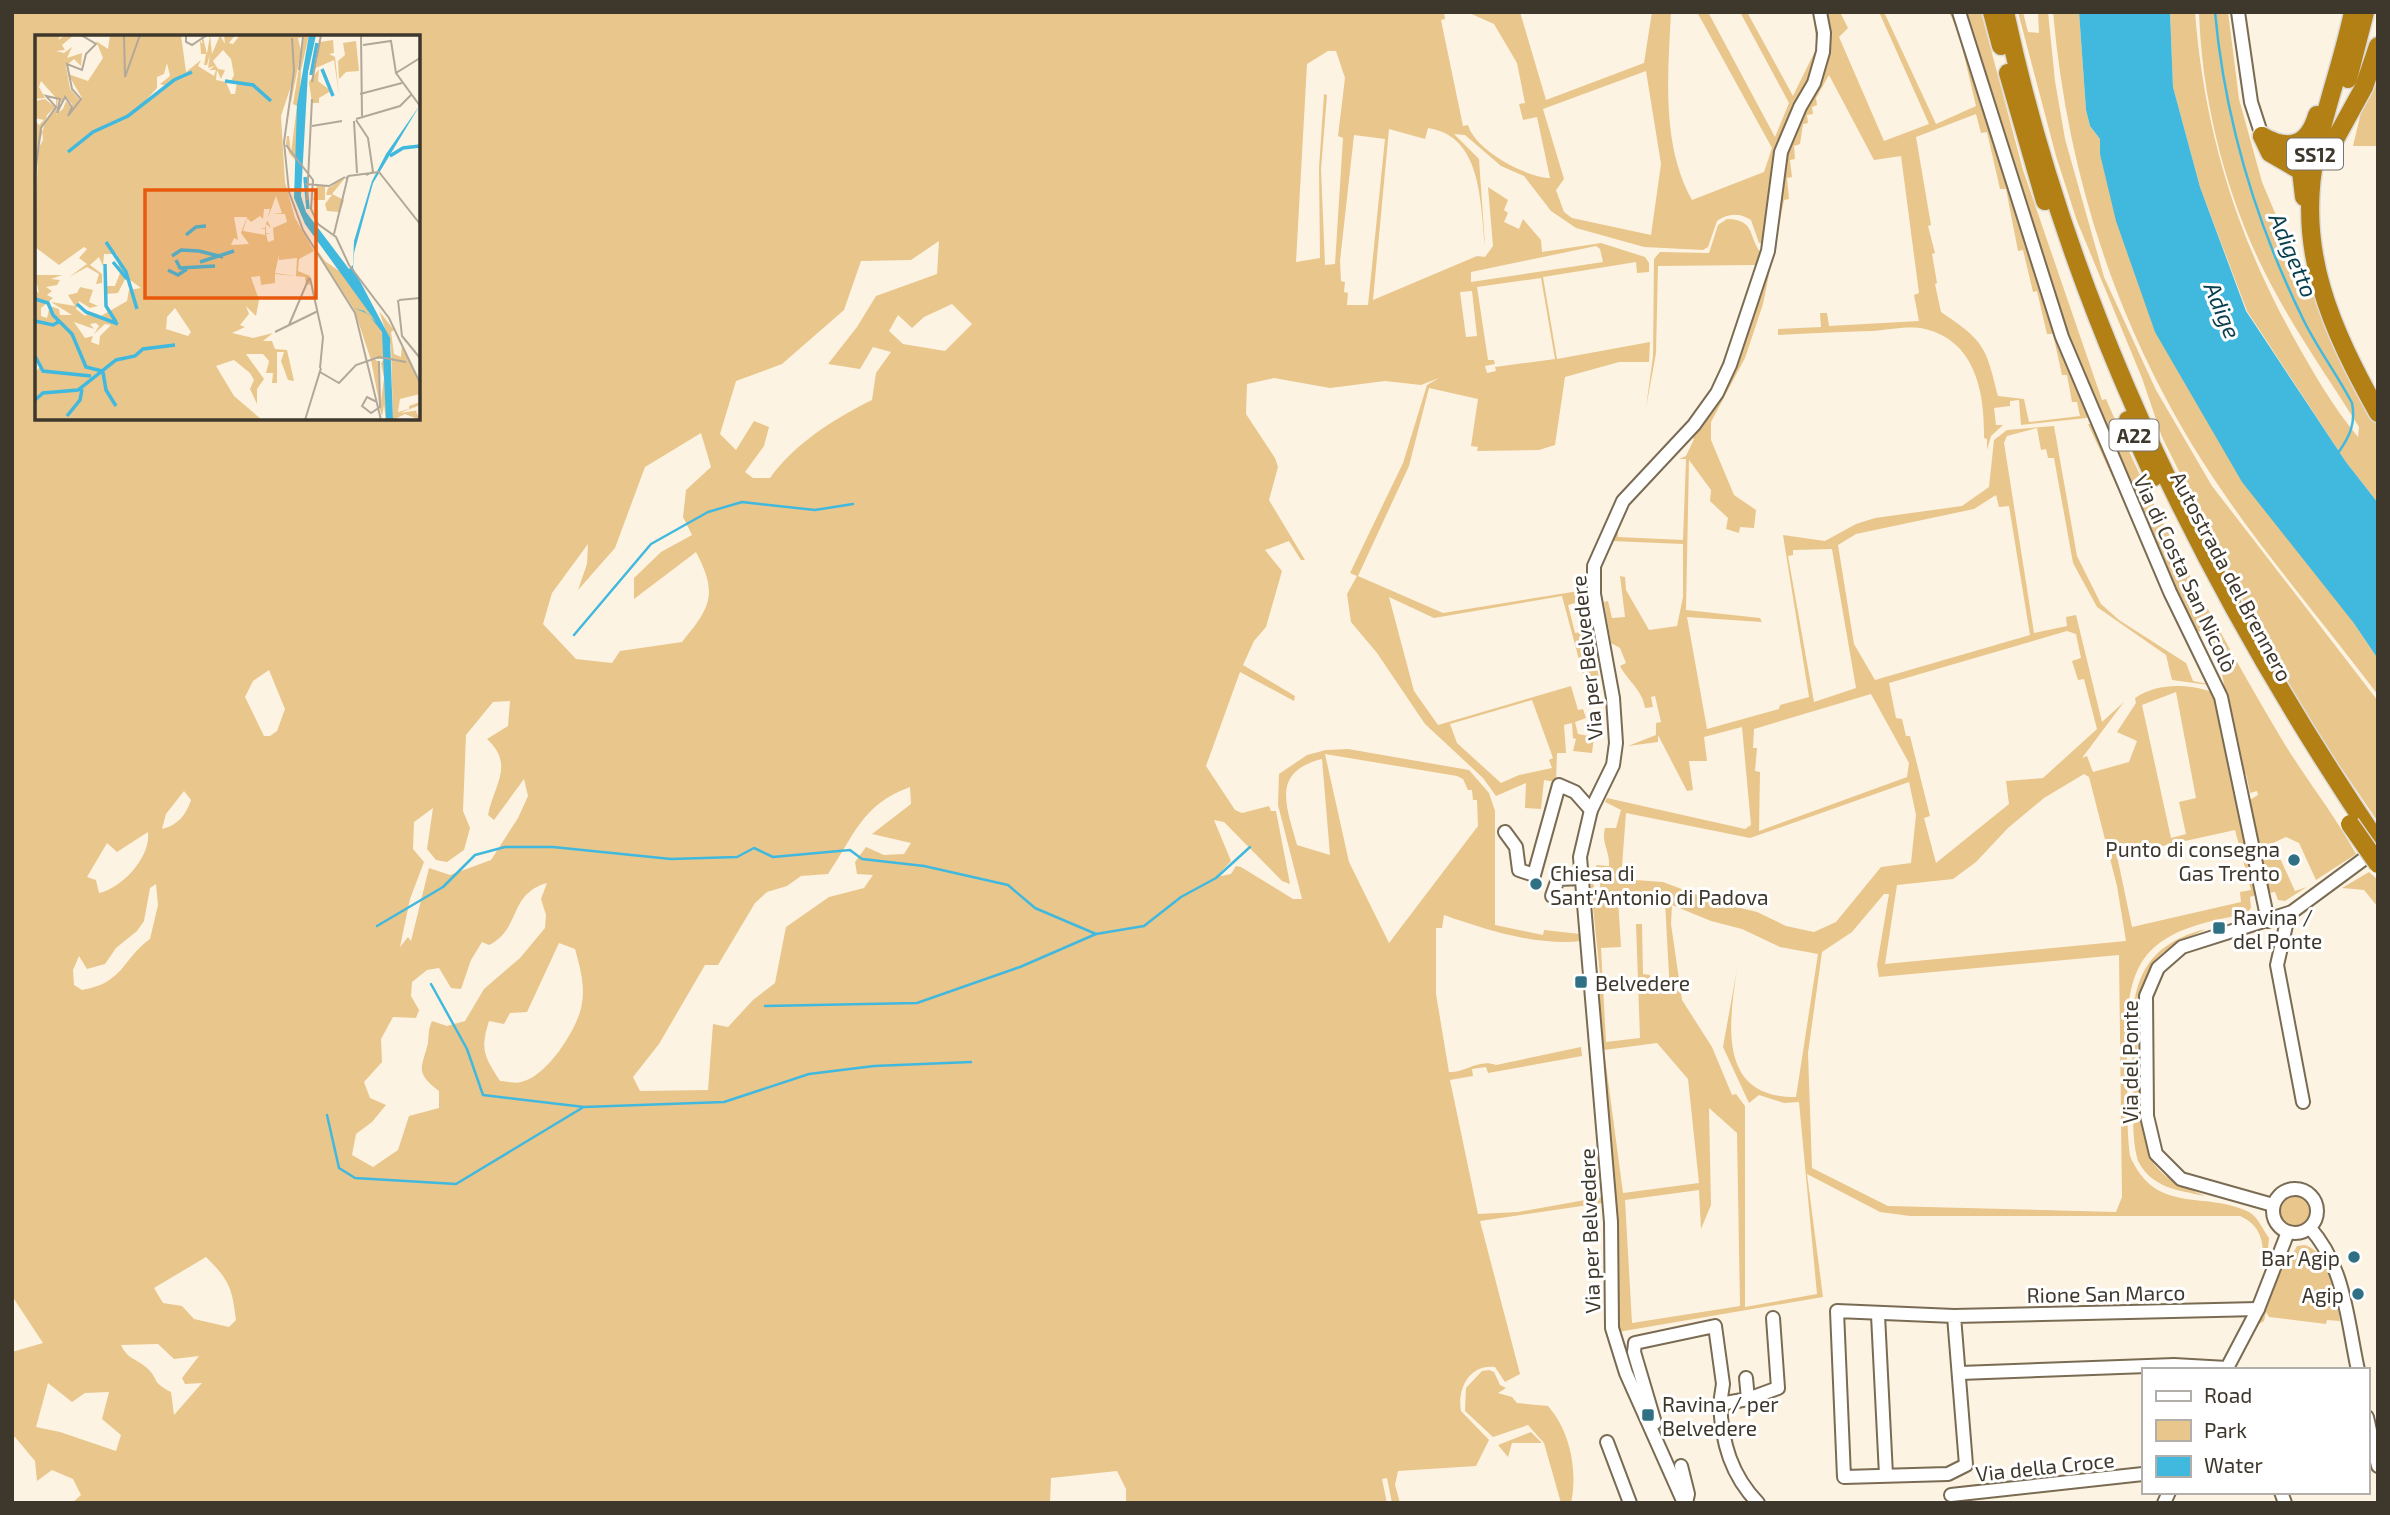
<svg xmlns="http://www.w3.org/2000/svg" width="2390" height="1515" font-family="'Exo 2',sans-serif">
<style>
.green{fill:#e9c68c;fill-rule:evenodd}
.water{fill:#41b9de}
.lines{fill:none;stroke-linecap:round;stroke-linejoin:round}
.stream{stroke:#41b9de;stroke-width:2.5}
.minor-casing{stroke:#7a6b53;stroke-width:16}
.highway-casing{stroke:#dcdbd9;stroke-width:21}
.minor{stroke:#fff;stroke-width:12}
.highway{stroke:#b28015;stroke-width:18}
.highway-bridge-casing{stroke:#dcdbd9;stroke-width:21;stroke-linecap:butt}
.highway-bridge{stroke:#b28015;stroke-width:18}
.poi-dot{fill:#307084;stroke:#fff;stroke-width:2.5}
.labels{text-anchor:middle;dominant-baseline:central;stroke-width:6;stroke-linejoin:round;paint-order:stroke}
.shield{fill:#fff;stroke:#78736b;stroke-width:2}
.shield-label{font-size:19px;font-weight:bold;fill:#3e372c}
.street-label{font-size:21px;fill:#3e372c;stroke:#fff}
.poi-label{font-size:21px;fill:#3e372c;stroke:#fff;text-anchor:start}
.water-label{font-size:23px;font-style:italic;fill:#093f4e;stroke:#fff}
.inset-river{fill:none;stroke:#41b9de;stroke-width:3.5}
.inset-road{fill:none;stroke:#b1a899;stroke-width:2}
.view{fill:#e8590c;fill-opacity:0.15;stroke:#e8590c;stroke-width:3.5}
.inset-edge{fill:none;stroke:#3e372c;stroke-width:3.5}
</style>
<rect width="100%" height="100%" fill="#fdf3e2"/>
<g class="green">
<path d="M12 12H1444L1445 19 1441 20 1463 126 1468 125C1475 150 1525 177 1550 178L1537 117 1523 120 1519 104 1525 103 1517 63 1494 24 1467 12H1520L1546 100 1644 63 1652 12H1671C1668 74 1661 144 1692 200L1764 172 1772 148 1697 12H1708L1775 137 1789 103 1740 12H1747L1793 96 1817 47 1813 12H1817L1821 24 1815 70 1796 102 1766 244 1759 243 1751 220C1740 213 1728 213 1717 221L1708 247 1703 250 1644 247 1576 228 1551 211 1524 176 1501 166 1465 135 1454 134 1479 159 1485 245C1480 202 1482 136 1428 128L1425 139 1389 129 1373 300 1477 256 1485 257 1493 246 1488 187 1508 200 1504 210 1508 213 1504 222 1519 229 1523 219 1541 240 1542 252 1601 243 1645 257 1649 263V272L1637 273 1636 262 1543 277 1557 359 1650 342 1649 362H1619L1565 377 1555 445 1539 450 1477 451 1478 447 1471 446 1478 399 1429 388 1409 466 1358 576 1443 613 1591 589 1592 598 1568 605 1575 633 1587 631 1599 677 1585 682 1562 596 1434 618 1389 597 1414 691 1438 725 1571 686 1578 710 1583 709 1586 718 1575 722 1578 734 1594 737 1592 753 1573 751 1576 739 1573 738 1572 723 1564 725 1566 753H1557L1556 782 1544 780 1541 809 1525 808 1526 783 1496 796 1483 778 1425 724 1377 653 1351 622 1347 594 1357 576 1350 573 1403 463 1427 385 1439 378 1421 385 1385 381 1330 388 1274 378 1247 384 1246 414 1275 458 1278 467 1269 500 1305 560H1301L1289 541 1265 550 1282 571 1266 627 1254 641 1243 665 1295 696 1294 701 1240 672 1206 766 1235 810 1242 813 1269 806 1271 811H1276L1290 884 1282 881 1224 822 1214 820 1231 861 1216 877 1231 874 1236 866 1241 867 1293 899H1302L1278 805 1279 774 1307 755 1326 750 1348 749 1469 770 1489 793 1495 811V925L1543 935 1544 930 1580 934 1581 941C1536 946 1487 930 1444 915L1442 928H1436V994L1449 1072C1465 1073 1479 1058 1496 1065L1581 1047 1582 1056 1488 1073 1486 1067 1472 1069 1473 1076 1450 1080 1478 1214 1518 1212 1602 1197V1203L1480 1221 1520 1374 1505 1382 1495 1367C1469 1364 1457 1389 1461 1411L1489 1440 1476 1466 1398 1471 1395 1485 1400 1503H1392L1387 1478 1382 1479 1387 1503H1126V1489L1117 1471 1051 1478 1050 1503H72L81 1495 73 1479 52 1470 37 1481 35 1461 15 1437 12 1439V1352L43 1343 12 1296ZM37 37H418V418H37ZM1328 51H1336L1345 78 1338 136 1343 138 1335 264 1325 265 1321 169 1327 95 1324 94 1319 168 1320 258 1296 262 1307 64ZM1646 71 1661 164 1651 235 1572 218 1564 212 1556 190 1564 179 1543 109ZM1354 135 1385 139 1368 305H1347L1348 293 1344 292 1345 282 1341 281 1340 261ZM939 241 937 274 876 296 857 327 828 364 860 369 873 347 891 352 876 373 872 400C834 419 795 443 770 478H753L745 472 764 446 769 427 754 421 736 450 720 434 736 381 782 364 844 310 861 261 911 260ZM1596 246 1600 249 1603 262 1471 282V272ZM1541 278 1555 359 1495 367 1496 371 1487 373 1485 366 1495 364 1494 360H1488L1477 287ZM1472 291 1477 336 1466 337 1460 292ZM952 304 972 324 945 351 903 344 889 331 898 315 912 328 924 317ZM701 433 711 467 686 490 683 517 692 535 661 552 634 578V599L696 552C718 594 711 607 682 642L620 651 612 663 576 659 543 624 552 593 588 544 587 564 578 590 615 548 645 467ZM269 670 285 709 277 731 270 736H264L245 697 253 681ZM1532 700 1553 758 1549 760 1552 768 1519 775 1501 783 1457 743 1450 724ZM510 701 508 726 487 739C515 765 494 784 488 815L494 820 524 779 528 796 518 818 491 860 450 875 429 868 411 941 408 937 400 947 410 899 424 862 413 849 414 822 433 808 427 849 436 860 447 862 464 850 470 828 463 811 466 735 493 702ZM1325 754 1457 776 1463 779 1468 790H1472L1473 800H1477L1478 826 1389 943 1349 862ZM1322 759 1330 855 1297 845C1286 805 1271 772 1322 759ZM910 787 911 804 872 834 911 843 904 854 884 855 866 847 855 862 857 874 873 875 864 888 829 897 786 927 775 983 753 1000 728 1027 713 1024 708 1090 640 1091 633 1077 659 1044 705 965H718L755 903 767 892 787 886 801 876 828 874C855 835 861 805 910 787ZM184 791 191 800C186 815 178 825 162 829L166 814ZM148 832C151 857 122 888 99 893L96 880 87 877 107 843 117 852ZM547 883 541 899 546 915 545 928 520 958 484 989 465 1021 447 1026 432 1021C428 1030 429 1034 428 1043 422 1068 414 1072 439 1091V1108L409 1116 398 1150 373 1167 352 1155 356 1134 372 1122 386 1105 370 1098 364 1082 382 1062 381 1039 393 1017 416 1018 419 1010 411 996 412 982 427 970 439 968 451 988 461 989 471 960 482 942 489 945C522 928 508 894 547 883ZM156 884 158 905 150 939C122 959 124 983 82 990L74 985 73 970 79 956 87 969 105 964 116 948 137 931 144 921 150 888ZM559 943 575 949C580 967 585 985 582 1003 579 1027 547 1077 521 1082 515 1084 506 1081 500 1081 484 1056 480 1050 489 1021L504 1024 510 1013 527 1012ZM206 1257C229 1280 232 1287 236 1320L229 1327 194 1319 182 1306 163 1303 154 1288ZM158 1344 174 1359 199 1356 182 1378 185 1384 202 1383 174 1415 171 1392C151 1382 159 1379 147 1368 136 1358 128 1360 121 1345ZM48 1383 72 1402 85 1393 109 1392 102 1419 121 1435 116 1451 60 1432 36 1427Z"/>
<path d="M1823 12H1840L1848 28 1839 37 1884 141 1929 124 1879 12H1884L1936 124 1976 106 1959 34 1949 12H1957L2044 292 2088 415 2087 418 2021 425 2019 400 2010 401V406L1994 408 1996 425H2003L1991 436 1987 450V439L1984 438C1985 394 1976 341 1925 329 1909 325 1888 330 1871 331 1840 332 1809 333 1778 335V329L1821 327 1820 313H1827L1829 326 1919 321 1914 295 1919 293 1901 156 1874 160 1829 75 1816 98 1817 105 1812 107 1813 114 1807 115 1808 123 1803 124 1800 144 1794 146 1795 159 1790 160 1792 177 1787 178 1789 199 1784 200 1763 304 1745 358 1711 422V440L1734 495 1756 510 1754 528 1740 527 1739 533 1726 529 1728 518 1710 501 1711 490 1689 460 1686 610 1760 618 1762 622 1687 617 1707 729 1779 709 1780 705 1809 697 1783 535 1825 541 1856 524 1875 518 1962 506 1989 487 1994 440 2007 430 2054 426 2077 556 2101 604 2119 620 2186 663 2193 681 2208 684 2088 424H2091L2209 685 2172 680 2166 655 2097 607 2073 563 2054 458H2048L2046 449 2041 450 2037 428 2007 436 2004 443 2034 633 2067 626 2066 617 2076 615 2102 722 2124 702 2082 758 2087 756 2093 772 2129 762 2137 741 2117 732 2136 703 2135 698C2159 682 2189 684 2215 693L2257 895 2250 897 2251 908 2246 914C2139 932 2124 961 2127 1065 2128 1095 2126 1127 2130 1156 2156 1216 2204 1190 2249 1212 2258 1217 2263 1230 2269 1238L2267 1258 2272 1260 2269 1270 2263 1265C2264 1243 2262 1226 2240 1216H1910L1880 1212 1807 1174 1823 1297 1618 1332 1598 1008 1600 975 1589 869 1595 890H1601L1596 865 1609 866C1610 851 1601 843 1605 828H1616L1621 810 1605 802 1607 798 1745 829 1751 825 1742 727 1704 737 1707 761H1689L1693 790 1687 791 1658 735V742L1628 746 1656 735V723L1661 722 1655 696 1651 697 1653 707 1645 708C1643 691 1628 681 1620 666L1626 663 1620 648 1611 643 1604 602 1608 601 1612 618 1625 617 1620 576 1625 577 1626 590 1649 630 1677 626 1683 597V544L1611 541 1618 521V537L1683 540 1686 459H1679L1686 456 1694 439 1690 435 1740 344 1785 150 1826 57 1830 54ZM1976 114 1981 133 1987 132 2000 189H2006L2018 251 2023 250 2033 292 2037 291 2047 334H2053L2062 375H2067L2072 402H2077L2080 416 2029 422 2024 399 1998 396C1986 346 1984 341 1941 312L1935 284 1937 283 1932 254 1935 253 1928 226 1931 225 1916 137ZM1996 495 1999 507 2009 506 2030 635 1875 680 1854 644 1838 545 1856 534 1974 509ZM1832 549 1856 688 1814 702 1788 556 1793 555V550ZM2067 631 2076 634 2081 658 2072 661 2078 680 2084 679 2097 729 2043 778 2006 781 2009 804 1936 863 1924 818 1930 816 1910 736H1906L1902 719 1896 718 1889 683ZM2176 692 2196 798 2179 802 2186 834 2171 838 2142 705ZM1871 694 1909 763 1907 777 1759 831 1760 772 1755 771 1757 748H1753L1754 729ZM2084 774 2089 777 2117 886 2126 941 1885 964 1897 885 1953 879 1976 862 2008 828 2044 798ZM1909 782 1916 815 1911 863 1881 867 1836 922 1814 932 1786 926 1757 912 1716 902 1663 882 1621 879 1626 813 1750 838ZM2235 830 2251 890 2240 892 2241 902 2132 927 2117 856ZM1884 894H1889L1877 965 1879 977 2119 955 2122 1197 2116 1212 1888 1206 1812 1168 1808 1053 1822 952 1852 932ZM1618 898 1665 902 1670 993 1651 991 1650 975 1643 974 1642 924H1636L1640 1038 1606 1042 1601 948 1621 947ZM1672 905 1711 921 1742 929 1780 947 1818 954 1796 1097C1717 1098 1729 1023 1737 969L1723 1047 1749 1103 1759 1095 1784 1103 1799 1102 1817 1294 1745 1307V1106L1736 1094 1732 1095 1712 1047 1682 1000 1671 924ZM1657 1043 1688 1079 1699 1183 1623 1193 1604 1050ZM1709 1108 1737 1133 1740 1306 1632 1323 1625 1200 1699 1190 1701 1229 1711 1205Z"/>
<path d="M1966 12H1981L2023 170 2102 400 2106 399C2156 517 2216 628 2281 738 2305 778 2334 814 2356 854L2316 880 2299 843 2286 837 2273 843 2295 891 2307 887 2285 901 2278 900 2275 892 2268 893 2248 801 2258 795 2257 791 2250 793 2246 774H2242L2221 669 2224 667 2202 632 2196 631 2174 587 2067 337Z"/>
<polygon points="2018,12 2023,12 2028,32 2039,33 2038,12 2048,12 2055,81 2065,139 2104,277 2156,390 2212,486 2378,701 2378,822 2327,747 2260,635 2162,437 2142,378 2077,221 2056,156"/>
<path d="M2053 12H2079L2086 110 2090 126 2100 139V154L2353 622 2378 659V695C2324 623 2264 554 2214 479 2120 337 2068 181 2053 12Z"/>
<path d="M2170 12H2195C2204 130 2237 237 2295 340 2314 374 2333 407 2358 437L2359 427C2331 382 2299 337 2274 290 2229 208 2202 106 2199 12H2228L2239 99 2262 182 2278 220 2378 419V503L2346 462 2247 311 2200 187 2173 87Z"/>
<polygon points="2378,73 2378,146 2353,146 2362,108"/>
<path d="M1727 219C1757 220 1747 237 1762 254L1721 380 1695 414 1713 390 1756 265 1658 266 1656 353 1646 408 1653 356 1654 259 1660 252 1709 253 1718 225Z"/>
<polygon points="2369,872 2378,880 2378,907 2364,890 2342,888"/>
<path d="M2206 929C2187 939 2166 945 2153 964 2147 973 2141 986 2139 998 2135 1026 2139 1139 2152 1161 2164 1180 2185 1187 2205 1196 2177 1190 2152 1188 2138 1161 2131 1138 2134 1110 2133 1086 2132 1015 2121 950 2206 929Z"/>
<circle cx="2295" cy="1211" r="17"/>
<path d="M2305 1245C2331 1253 2337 1299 2340 1321L2327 1320 2326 1324 2269 1317 2266 1312 2264 1321 2254 1327 2282 1264 2287 1265 2297 1246Z"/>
<path d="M1489 1370 1494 1372 1500 1385 1506 1388 1498 1393 1512 1397 1517 1403 1548 1406C1570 1431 1578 1470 1571 1503H1561L1544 1443 1528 1425 1493 1437 1465 1411 1466 1388 1482 1371Z"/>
<polygon points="1531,1432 1542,1443 1512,1443 1508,1457 1498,1445"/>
</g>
<polygon class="water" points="2079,12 2170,12 2173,87 2200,187 2246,311 2346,462 2378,503 2378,659 2353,622 2242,482 2155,332 2116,221 2100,154 2100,139 2090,126 2086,110"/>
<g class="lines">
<g class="stream">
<path d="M2215 12C2225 121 2255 221 2303 319 2317 348 2337 374 2352 403 2356 423 2350 436 2338 453"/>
<polyline points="574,635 651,544 708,512 742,502 815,510 853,504"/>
<polyline points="377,926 443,887 475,855 505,847 553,847 671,859 737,857 754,848 773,857 850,850 862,859 924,866 1008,885 1035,908 1096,934"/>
<polyline points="431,984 467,1049 483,1095 584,1107 724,1102 809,1074 874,1066 971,1062"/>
<polyline points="765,1006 917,1003 1020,967 1096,934 1144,926 1181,897 1216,878 1250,847"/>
<polyline points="327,1115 339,1168 355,1178 456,1184 582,1108"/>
</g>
<defs>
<g id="minor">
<polyline points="1959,12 2062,337 2170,592 2221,697 2268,921"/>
<polyline points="2238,12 2251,102 2262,136"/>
<polyline points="1505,832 1516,847 1519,870 1534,875 1559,785 1575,792 1591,810"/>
<polyline points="1552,896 1558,879 1583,878"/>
<polyline points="2285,915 2287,921 2277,965 2303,1102"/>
<circle cx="2295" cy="1211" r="22"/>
<polyline points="2273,1205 2181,1179 2156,1154 2147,1116 2146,996 2158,968 2182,947 2292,912 2376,850"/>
<path d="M2310 1228C2345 1267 2347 1320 2358 1370"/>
<polyline points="1878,1315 1886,1475"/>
<polyline points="1954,1316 1966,1465 1948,1474 1844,1477 1837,1311 1954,1316 2258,1309"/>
<polyline points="2226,1370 2258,1309 2288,1232"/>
<polyline points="1960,1373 2174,1365 2227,1368"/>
<polyline points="1748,1399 1778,1388 1773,1318"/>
<path d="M1720 1404C1722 1443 1731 1475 1758 1503"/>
<polyline points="2367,1417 2378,1466"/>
<polyline points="1655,1423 1634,1352 1635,1343 1715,1326 1723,1384 1720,1404 1748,1399 1746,1378"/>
<polyline points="1607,1442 1630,1503"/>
<polyline points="1681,1466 1688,1494 1686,1503"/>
<polyline points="2281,1492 2285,1503"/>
<polyline points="1951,1495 2143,1474"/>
<polyline points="1684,1503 1626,1373 1612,1328 1611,1222 1580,857 1591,810 1613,765 1616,743 1613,698 1594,594 1594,566 1623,501 1694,425 1717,393 1730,365 1768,251 1781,152 1800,107 1814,83 1823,52 1824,33 1820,12"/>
<polyline points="2164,1503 2169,1492"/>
</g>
<g id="highway">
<polyline points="1992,12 2001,46"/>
<path d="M2005 12C2069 311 2208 591 2378 843"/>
<path d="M2353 12C2343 60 2326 105 2316 153 2295 251 2332 330 2378 413"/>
<polyline points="2008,73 2045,201"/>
<polyline points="2348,79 2365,12"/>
<polyline points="2262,136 2270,153 2301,171 2304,197"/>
<path d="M2262 136C2289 151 2308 146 2317 115"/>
<polyline points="2326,156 2364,87 2378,46"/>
<polyline points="2128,420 2154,477"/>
</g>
</defs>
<use href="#minor" class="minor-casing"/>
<use href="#highway" class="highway-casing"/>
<use href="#minor" class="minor"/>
<use href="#highway" class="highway"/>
<defs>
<polyline id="highway-bridge" points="2350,824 2378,864"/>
</defs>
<use href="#highway-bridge" class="highway-bridge-casing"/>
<use href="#highway-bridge" class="highway-bridge"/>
</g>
<g class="poi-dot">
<circle cx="2294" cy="860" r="7"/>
<circle cx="1536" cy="884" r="7"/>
<rect x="2212" y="921" width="14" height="14" rx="3.5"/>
<rect x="1574" y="975" width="14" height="14" rx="3.5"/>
<circle cx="2354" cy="1257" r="7"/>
<circle cx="2358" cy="1294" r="7"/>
<rect x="1641" y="1408" width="14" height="14" rx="3.5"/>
</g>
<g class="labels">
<g class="shield">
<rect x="2287" y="138.5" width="56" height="31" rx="5"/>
<rect x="2109.5" y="419.5" width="49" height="31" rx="5"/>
</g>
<g class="shield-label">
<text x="2315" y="154">SS12</text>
<text x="2134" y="435">A22</text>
</g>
<g class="street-label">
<text transform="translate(2186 573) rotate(65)">Via di Costa San Nicolò</text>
<text transform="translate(2232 576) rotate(62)">Autostrada del Brennero</text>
<text transform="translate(1586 658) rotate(-96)">Via per Belvedere</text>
<text transform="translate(2129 1062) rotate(-90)">Via del Ponte</text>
<text transform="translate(1589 1231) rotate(-92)">Via per Belvedere</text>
<text transform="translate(2106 1293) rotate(-1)">Rione San Marco</text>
<text transform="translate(2045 1466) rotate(-6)">Via della Croce</text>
</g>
<g class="poi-label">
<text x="2280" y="848" text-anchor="end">Punto di consegna<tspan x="2280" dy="24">Gas Trento</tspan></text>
<text x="1550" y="872">Chiesa di<tspan x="1550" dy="24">Sant'Antonio di Padova</tspan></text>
<text x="2233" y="916">Ravina /<tspan x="2233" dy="24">del Ponte</tspan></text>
<text x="1595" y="982">Belvedere</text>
<text x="2340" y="1257" text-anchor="end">Bar Agip</text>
<text x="2344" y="1294" text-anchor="end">Agip</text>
<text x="1662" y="1403">Ravina / per<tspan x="1662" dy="24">Belvedere</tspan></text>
</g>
<g class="water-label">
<text transform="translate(2294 255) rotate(67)">Adigetto</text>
<text transform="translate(2223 310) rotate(67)">Adige</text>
</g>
</g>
<g transform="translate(35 35)">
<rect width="385" height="385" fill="#fdf3e2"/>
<path d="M0 0H26L23 5 29 1 39 0 27 10 30 15 21 16 29 18 37 12 32 23 47 18 46 31 39 24 31 31 35 54 45 65 38 75 37 69 29 61 25 75 27 68 23 64 21 79 28 74 31 66 36 72 33 81 47 63 33 39 53 46 68 23 61 6 73 14 75 0H146L151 37 166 25 163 31 179 41 181 35H174L180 31 173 33 175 19 172 30H169L171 19H166L165 6 168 9 166 3 168 2 172 19 175 0 177 19 185 0 190 9 189 0H200L194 8 198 9 205 0H274L266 35 262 127 254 118 251 108 252 101H254L256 118 262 71 258 69 269 2 263 3 266 16 256 68V51L246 81 250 147 260 183 279 216 264 224 263 236 275 241 277 249 271 250 270 242 240 239V248L226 250 225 241 216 242 224 265 221 281 211 271 214 279 205 290 210 292 197 298 218 303 238 298 228 306H237L240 314 252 315 259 346 253 345 246 326 249 317H242V348H237L238 338H231L234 326 228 319H211L229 344 222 354V369L215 354 219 345 215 338 199 325 181 331 199 361 227 385H0V338L6 330 2 323 0 329V255L4 258 0 240H27L16 244 25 245 22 250 11 252 17 256 12 260 18 263 6 273V281L12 283 15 271 24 274 25 280H37L16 267 40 271 33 260 42 258 45 252 58 255 54 267 63 271 55 273 44 266 41 274 50 281 55 277 66 281 92 266 94 255 106 253 91 242 83 258 71 259 69 251H80L85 238 82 219H69L68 231 64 222 55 230 67 239V248L61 249 64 239 52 232 34 242 52 229 44 223 52 214 49 212 24 230 0 212 3 114 8 105 7 92 21 72V63L6 46 4 52 10 63 0 64ZM188 15 196 24 199 40 195 48 202 47 200 59H196L191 47 181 45 182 35 186 44 190 35 183 34 178 26ZM132 28 135 41 125 49 132 51 103 74 122 53V42L129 39ZM241 161 247 178 237 179H250L252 187 238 193 239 205 233 207 231 199H236L231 198V189L236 193 232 185ZM229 174H235L230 193 225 194H230V200L208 196 212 183 216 187 225 181 228 184ZM199 182H212L206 198 214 209 196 210 199 203 203 205ZM244 220V225L262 223 261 241 240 238ZM140 273 156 297 153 301 131 294 132 282ZM39 287 59 294 55 289 61 288 64 291 59 299 70 289 76 290 65 301 64 310 56 307 58 301 50 303ZM298 5 299 18 294 19 300 22 304 60 299 25 281 33 285 7ZM321 6 324 36 311 37 304 44 303 26 310 20 308 8ZM284 34 283 46 296 56 284 63V68H277L274 47ZM10 64 20 72 12 80 0 125V86L4 90 9 85 0 83V66ZM310 143 297 159 309 165 305 177 292 176 290 169 297 160H291L293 153 301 149 296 151 290 152V165H278L282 150 295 151ZM287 211 335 272 347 297 351 317V385L349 370 347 381 345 374 349 343 346 328 349 324H339L344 327 345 372 336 325 319 274 281 215 285 213 282 215 290 226 304 236ZM344 276 359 295 356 297 359 319 366 322 367 309 385 351V359L365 364 363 377 374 374V371L385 367V370L365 378 385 375 381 376 385 385 370 379 358 385 356 311Z" fill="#e9c68c" fill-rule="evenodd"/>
<path d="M274 0H281L273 37 266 161 271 177 314 234 318 230 319 206 337 146 351 119 385 70 338 148 319 218 318 233 355 303 358 385H351L347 297 333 279 319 273 329 276 341 287 270 189 259 163 262 70Z" fill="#41b9de"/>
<path class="inset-river" d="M287 34 298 61M276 40 282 8M190 46 218 50 236 66M33 117 58 97 93 81 139 45 157 37M355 121 368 113 385 111M270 142 273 174M151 200 161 192 171 191M71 207 91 237 102 274M137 221 146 215 164 216 188 222M141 225 145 233 180 231M78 227 92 244M165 227 199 216M70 229 71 271 81 287M133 235 143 240 152 234M0 264 13 268 18 280 37 299 51 332 67 336M42 269 51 277 83 289M0 286 18 290 25 286M0 321 8 336 56 341M68 337 71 355 81 371M0 365 8 358 43 355 81 325 100 321 108 314 140 310M32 381 45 365 47 354"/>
<path class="inset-road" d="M89 0 90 42 105 0M151 0V7L157 10 172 0M326 0 327 81M257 3 259 36 249 107 254 157 268 195 320 278 346 385M328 10 356 6 361 38M385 23 361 38 385 71M264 35 268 2M277 47 286 0M325 59 367 48M321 84 365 71 376 60M321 85 333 103 338 137 331 140M319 86 322 138M277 91 307 86M251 110 278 145 276 174 283 189 301 202 314 230 354 283 385 348M0 139 6 93 21 72 11 61 25 64 22 78 30 62 37 72 33 81 46 64 37 54 32 29 47 35 51 19 61 9 46 0M313 141 344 137 385 189M270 149 294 151 310 142M272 165 277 64M299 199 313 141 311 144M275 243 288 302 285 333M363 265 367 301 385 323M364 265 385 263M254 290 274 243M240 297 283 276M285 337 304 348 321 330 344 322 371 327M342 367 332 362 327 371 336 378 345 372 344 326M270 385 286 333"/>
<path class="view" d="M110 155H281V263H110Z"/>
<rect width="385" height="385" class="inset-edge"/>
</g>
<rect width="2390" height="1515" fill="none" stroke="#3e372c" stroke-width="28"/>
<rect x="2142" y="1368" width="228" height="126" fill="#ffffff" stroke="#b2afab" stroke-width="2"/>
<rect x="2156" y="1391" width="35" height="10" fill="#ffffff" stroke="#b2afab" stroke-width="2"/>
<text x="2204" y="1403" font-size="21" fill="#3e372c">Road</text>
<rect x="2156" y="1420" width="35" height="21" fill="#e9c68c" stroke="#b2afab" stroke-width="2"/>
<text x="2204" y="1438" font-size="21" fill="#3e372c">Park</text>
<rect x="2156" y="1456" width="35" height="21" fill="#41b9de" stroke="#b2afab" stroke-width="2"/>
<text x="2204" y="1473" font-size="21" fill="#3e372c">Water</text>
</svg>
